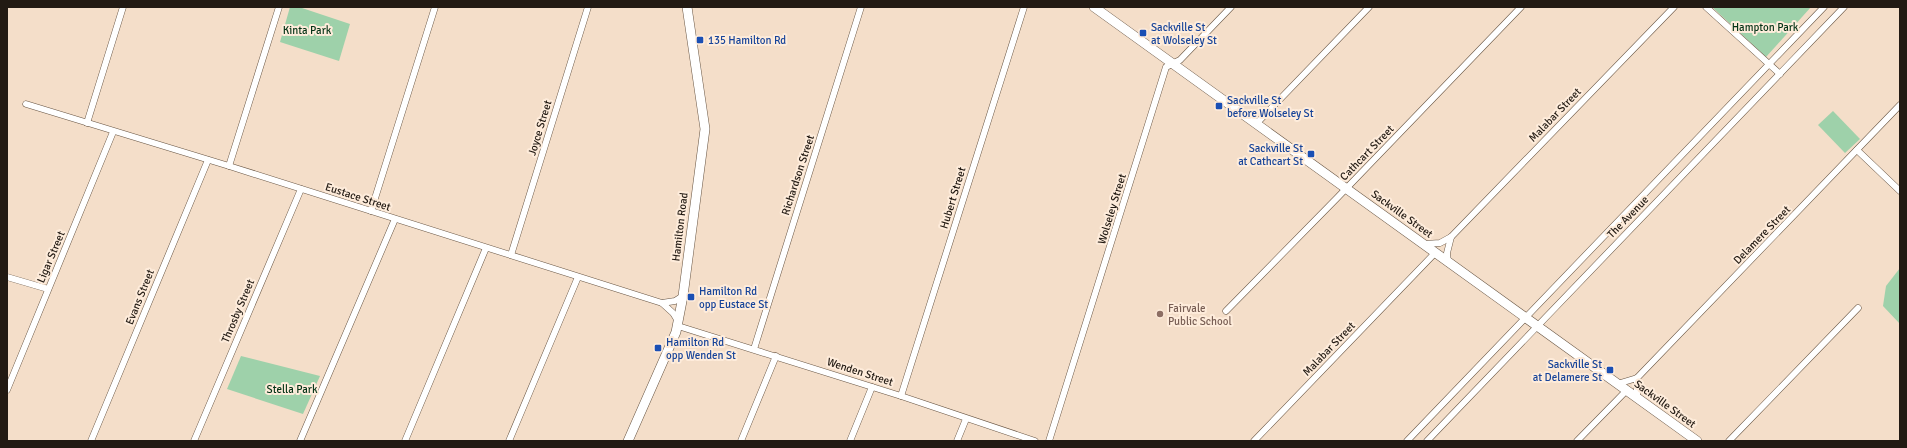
<svg xmlns="http://www.w3.org/2000/svg" width="1907" height="448" font-family="Signika,sans-serif">
<style>
.green{fill:#9ed1aa}
.lines{fill:none;stroke-linecap:round;stroke-linejoin:round}
.street-casing{stroke:#685543;stroke-width:7}
.secondary-casing{stroke:#685543;stroke-width:10}
.street{stroke:#fff;stroke-width:6}
.secondary{stroke:#fff;stroke-width:9}
.transit-dot{fill:#1a4fb4;stroke:#feecdb;stroke-width:1.5}
.education-dot{fill:#8d6e63;stroke:#feecdb;stroke-width:1.5}
.labels{text-anchor:middle;dominant-baseline:central;stroke-width:4;stroke-linejoin:round;paint-order:stroke}
.transit-label{font-size:11px;fill:#164399;stroke:#feecdb;text-anchor:start}
.park-label{font-size:11px;fill:#043316;stroke:#feecdb}
.street-label{font-size:11px;fill:#221a13;stroke:#feecdb}
.education-label{font-size:11px;fill:#785e54;stroke:#feecdb;text-anchor:start}
</style>
<rect width="100%" height="100%" fill="#f4dec9"/>
<g class="green">
<polygon points="290,7 299,7 350,24 339,61 280,42"/>
<polygon points="1712,7 1811,7 1766,57"/>
<polygon points="1833,111 1860,139 1845,153 1818,125"/>
<polygon points="1900,268 1900,324 1883,306 1886,286"/>
<polygon points="241,356 320,376 303,414 227,389"/>
</g>
<g class="lines">
<defs>
<g id="street">
<polyline points="1706,7 1780,74"/>
<polyline points="26,104 229,166 662,303 675,301 683,296"/>
<polyline points="87,123 123,7"/>
<polyline points="1256,124 1369,7"/>
<polyline points="1857,150 1900,191"/>
<polyline points="229,166 279,7"/>
<polyline points="371,211 435,7"/>
<polyline points="1425,244 1440,243 1451,237 1674,7"/>
<polyline points="511,255 588,7"/>
<polyline points="1448,263 1447,253 1451,237"/>
<polyline points="7,277 48,289"/>
<polyline points="662,303 673,313 678,321"/>
<polyline points="1226,311 1338,197 1521,7"/>
<polyline points="678,326 901,396 1035,441"/>
<polyline points="754,349 861,7"/>
<polyline points="1637,378 1637,398"/>
<polyline points="1617,384 1637,378 1900,105"/>
<polyline points="7,390 113,132"/>
<polyline points="901,396 1024,7"/>
<polyline points="91,441 208,160"/>
<polyline points="194,441 301,189"/>
<polyline points="300,441 395,219"/>
<polyline points="405,441 486,248"/>
<polyline points="509,441 578,277"/>
<polyline points="741,441 776,356"/>
<polyline points="850,441 872,387"/>
<polyline points="957,441 966,419"/>
<polyline points="1049,441 1166,67 1180,60 1231,7"/>
<polyline points="1254,441 1435,253"/>
<polyline points="1407,441 1824,7"/>
<polyline points="1427,441 1844,7"/>
<polyline points="1577,441 1626,391"/>
<polyline points="1729,441 1858,308"/>
</g>
<g id="secondary">
<polyline points="1094,7 1697,441"/>
<polyline points="628,441 676,332 683,296 705,129 687,7"/>
</g>
</defs>
<use href="#street" class="street-casing"/>
<use href="#secondary" class="secondary-casing"/>
<use href="#street" class="street"/>
<use href="#secondary" class="secondary"/>
</g>
<g class="transit-dot">
<rect x="1139" y="29" width="8" height="8" rx="2"/>
<rect x="696" y="36" width="8" height="8" rx="2"/>
<rect x="1215" y="102" width="8" height="8" rx="2"/>
<rect x="1307" y="150" width="8" height="8" rx="2"/>
<rect x="687" y="293" width="8" height="8" rx="2"/>
<rect x="654" y="344" width="8" height="8" rx="2"/>
<rect x="1606" y="366" width="8" height="8" rx="2"/>
</g>
<circle class="education-dot" cx="1160" cy="314" r="4"/>
<g class="labels">
<g class="transit-label">
<text x="1151" y="27">Sackville St<tspan x="1151" dy="13">at Wolseley St</tspan></text>
<text x="708" y="40">135 Hamilton Rd</text>
<text x="1227" y="100">Sackville St<tspan x="1227" dy="13">before Wolseley St</tspan></text>
<text x="1303" y="148" text-anchor="end">Sackville St<tspan x="1303" dy="13">at Cathcart St</tspan></text>
<text x="699" y="291">Hamilton Rd<tspan x="699" dy="13">opp Eustace St</tspan></text>
<text x="666" y="342">Hamilton Rd<tspan x="666" dy="13">opp Wenden St</tspan></text>
<text x="1602" y="364" text-anchor="end">Sackville St<tspan x="1602" dy="13">at Delamere St</tspan></text>
</g>
<g class="park-label">
<text x="1765" y="27">Hampton Park</text>
<text x="307" y="30">Kinta Park</text>
<text x="292" y="389">Stella Park</text>
</g>
<g class="street-label">
<text transform="translate(1555 115) rotate(-46)">Malabar Street</text>
<text transform="translate(540 128) rotate(-73)">Joyce Street</text>
<text transform="translate(1367 153) rotate(-46)">Cathcart Street</text>
<text transform="translate(798 175) rotate(-72)">Richardson Street</text>
<text transform="translate(358 197) rotate(18)">Eustace Street</text>
<text transform="translate(953 198) rotate(-73)">Hubert Street</text>
<text transform="translate(1112 209) rotate(-73)">Wolseley Street</text>
<text transform="translate(1402 214) rotate(36)">Sackville Street</text>
<text transform="translate(1628 217) rotate(-46)">The Avenue</text>
<text transform="translate(680 227) rotate(-83)">Hamilton Road</text>
<text transform="translate(1762 235) rotate(-46)">Delamere Street</text>
<text transform="translate(51 257) rotate(-67)">Ligar Street</text>
<text transform="translate(140 297) rotate(-68)">Evans Street</text>
<text transform="translate(238 311) rotate(-67)">Throsby Street</text>
<text transform="translate(1329 349) rotate(-46)">Malabar Street</text>
<text transform="translate(860 372) rotate(18)">Wenden Street</text>
<text transform="translate(1665 404) rotate(36)">Sackville Street</text>
</g>
<g class="education-label">
<text x="1168" y="308">Fairvale<tspan x="1168" dy="13">Public School</tspan></text>
</g>
</g>
<rect width="1907" height="448" fill="none" stroke="#221a13" stroke-width="16"/>
</svg>
